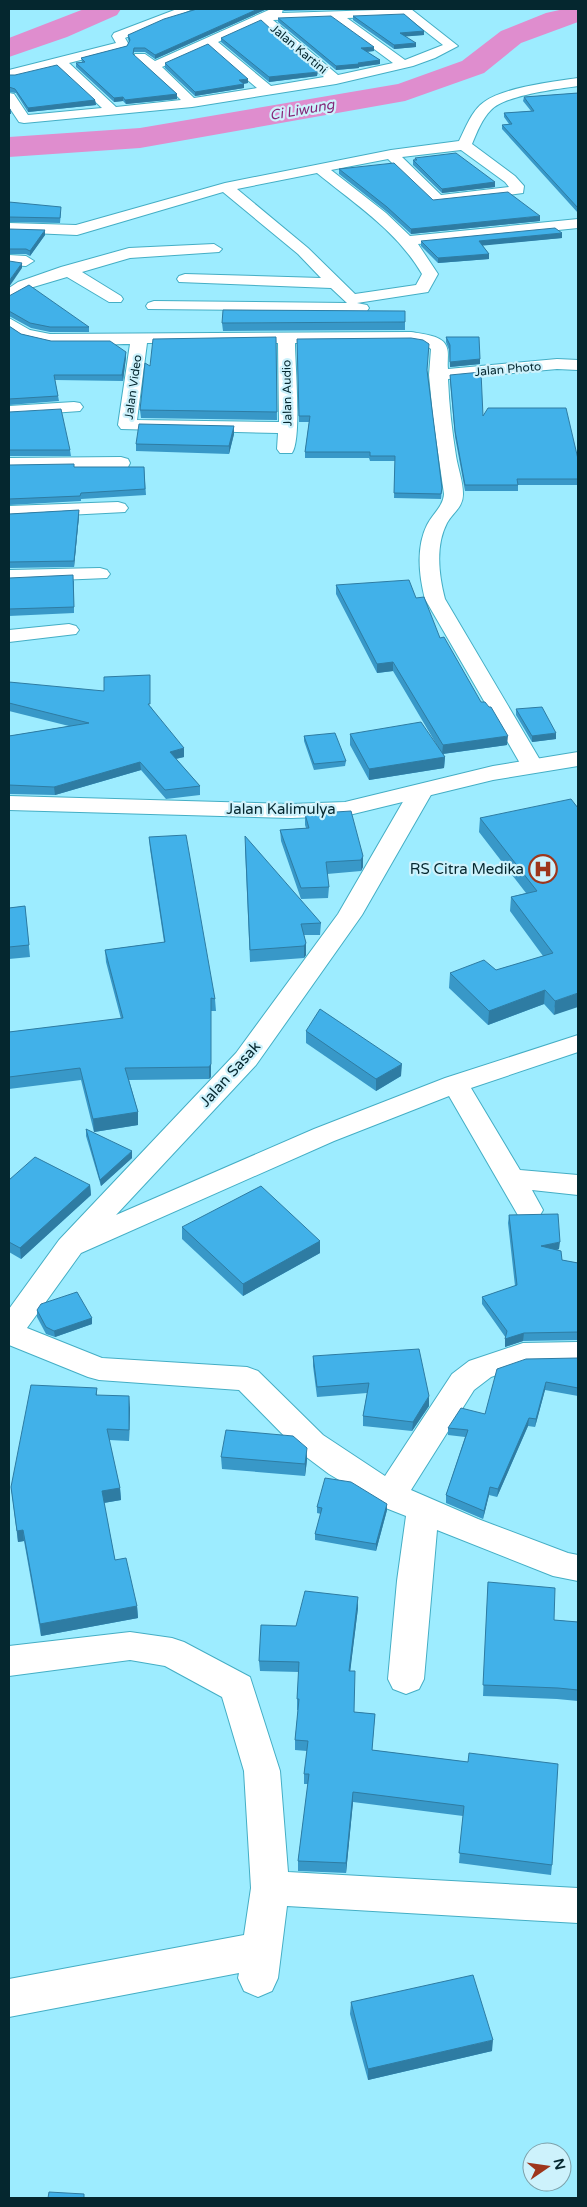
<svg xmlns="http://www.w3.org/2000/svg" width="587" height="2207" font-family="'Varela Round',sans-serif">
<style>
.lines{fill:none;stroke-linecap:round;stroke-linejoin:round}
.river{fill:#df8dce;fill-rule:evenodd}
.street-casing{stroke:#44aec5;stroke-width:2}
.secondary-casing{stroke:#44aec5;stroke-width:2}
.street{fill:#fff;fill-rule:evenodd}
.secondary{fill:#fff;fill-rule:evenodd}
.wall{fill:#3898c8}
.shaded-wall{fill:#2e7ca3}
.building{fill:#41b1e9;stroke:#2e7ca3}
.labels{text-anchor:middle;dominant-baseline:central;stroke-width:4.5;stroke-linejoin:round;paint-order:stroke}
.far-street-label{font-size:12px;fill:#05272f;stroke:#cdf2fc}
.far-water-label{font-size:14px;font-style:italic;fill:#852677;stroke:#cdf2fc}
.street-label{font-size:15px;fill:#05272f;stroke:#cdf2fc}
.poi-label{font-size:15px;fill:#05272f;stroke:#cdf2fc;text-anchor:end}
</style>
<rect width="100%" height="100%" fill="#9decff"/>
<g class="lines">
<g class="river">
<polygon points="84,9 121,9 117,15 67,37 9,57 9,38"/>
<polygon points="564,9 578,9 578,22 521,43 484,73 405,101 140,148 9,157 9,137 140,128 398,84 462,61 501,31 546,13"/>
</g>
<defs>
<g id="street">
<path d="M177 9H193L125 38 129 45 127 48 69 63 116 107 181 100 149 69 134 57 135 54H145L155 61 271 9H283L282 13 411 9 458 46 435 58 413 66 336 84 192 107 24 123 19 122 9 107V93L14 94 28 115 102 108 57 66 9 78V70L116 43 112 36 114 33ZM406 16 443 45 405 60 347 18ZM332 18 393 63 338 75 273 20ZM261 22 324 77 271 86 218 42ZM208 46 257 88 194 98 162 67Z"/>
<path d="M578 78V86C558 89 505 95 491 110 482 119 477 132 472 144L515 176 524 186 523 193 438 204 433 203 388 159 331 170 386 213 410 236 578 219V228L418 244 438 274 428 292 357 303 367 305 369 308 367 311 148 309 146 306 148 303 154 301 347 303 331 288 179 282 177 279 179 276 185 274 321 278 298 254 223 192 77 235 9 232V223L76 225 225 183 391 150 459 141C465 129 472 110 484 102 505 87 552 82 578 78ZM461 150 505 182 509 187 441 195 402 157ZM317 173C355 204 397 231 422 274L416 285 355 294 308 248 237 189Z"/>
<polygon points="214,244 222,249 219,252 130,258 82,272 121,296 123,299 121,302 109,302 67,277 30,288 9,300 9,288 18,282 61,267 129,248"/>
<polygon points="9,255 26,256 34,261 26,266 9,265"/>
<path d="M9 318 30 330 50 334 411 332C422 334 444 335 447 348 449 354 447 363 448 369L557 359 578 360V370L557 369 448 379C449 405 452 431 456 456 458 469 463 481 463 494 463 508 453 512 447 523 435 546 439 576 445 599L543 765 540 770 532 772 524 770 521 765 425 599C419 576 416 547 427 525 433 513 443 507 444 494L433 417 429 375 431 349 424 344 411 342 295 343C295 363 302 439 292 453H280L277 449 278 433 121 429 118 425 130 344C92 344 41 353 9 330ZM147 343H278L279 422 137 420Z"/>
<polygon points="74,402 80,403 83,407 80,411 9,416 9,406"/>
<polygon points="121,457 128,459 130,463 128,467 9,469 9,458"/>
<polygon points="118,502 125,504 128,508 125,512 9,518 9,506"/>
<polygon points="100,568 107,570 110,574 107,578 9,582 9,570"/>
<polygon points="69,624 76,626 79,630 76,634 9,642 9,630"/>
<polygon points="420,786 428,788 432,793 362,915 256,1065 116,1215 314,1129 445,1078 578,1035 578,1052 471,1088 520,1170 578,1175 578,1195 532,1190 543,1210 539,1217 529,1220 519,1217 449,1096 334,1141 81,1253 27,1328 102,1358 247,1367 258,1371 323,1435 385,1476 452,1374 469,1361 523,1343 578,1342 578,1364 525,1365 491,1377 474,1390 411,1490 478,1519 568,1553 578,1555 578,1581 553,1576 437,1530 424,1679 419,1689 406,1694 393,1689 388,1679 397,1581 406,1516 378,1505 376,1502 329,1474 301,1453 239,1390 99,1380 88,1377 9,1345 9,1309 59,1240 236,1053 338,914 408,793 412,788"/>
<polygon points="130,1632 172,1638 184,1642 250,1677 280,1771 288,1872 578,1888 578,1923 287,1906 278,1978 272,1991 258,1997 244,1991 238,1978 239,1973 9,2017 9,1979 244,1935 251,1888 244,1771 222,1697 165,1666 130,1660 9,1676 9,1646"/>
</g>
<polygon id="secondary" points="578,752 578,766 493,780 345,816 291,818 9,810 9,796 291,804 345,802 493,766"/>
</defs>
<use href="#street" class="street-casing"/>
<use href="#secondary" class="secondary-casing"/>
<use href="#street" class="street"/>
<use href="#secondary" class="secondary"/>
</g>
<g class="wall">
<polygon points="196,9 267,9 155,59 145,52 134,52 133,55 177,94 177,99 126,104 123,101 114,102 76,67 76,63 82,62 81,58 127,46 129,42 128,39 128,35"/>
<polygon points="284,9 359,9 284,11"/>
<polygon points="353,16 424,31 424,35 405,36 416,47 394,49 353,20"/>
<polygon points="278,18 374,51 367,52 380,60 380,64 359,67 359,68 336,70 278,22"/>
<polygon points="221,38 317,76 269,82 221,42"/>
<polygon points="165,63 248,83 244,84 244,88 195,96 165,68"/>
<polygon points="9,75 95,100 96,105 28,112 16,93 9,92"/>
<polygon points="578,93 578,213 502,129 502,125 509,124 504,117 504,113 531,111 523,101 524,97"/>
<polygon points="415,158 495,182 495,187 442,193 413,165 413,160 414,160"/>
<polygon points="339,169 433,200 540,221 411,234 387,212 339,174"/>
<polygon points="9,202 61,212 60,223 9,222"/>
<polygon points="9,229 45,235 30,256 26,254 9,254"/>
<polygon points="562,233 562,238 482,245 489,254 489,259 438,263 421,246 421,241"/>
<polygon points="9,296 89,327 89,332 50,332 31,328 9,316"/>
<polygon points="405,322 405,330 223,331 222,323"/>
<polygon points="9,326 21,334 51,341 126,352 126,357 123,381 55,380 59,401 9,405"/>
<polygon points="276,337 277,420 141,418 140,410 150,366"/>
<polygon points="446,337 480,359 480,364 450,367 449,350 446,342"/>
<polygon points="297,339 427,371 442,488 441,499 394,498 395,461 370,461 369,458 305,458 305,452 309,422 299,422"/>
<polygon points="450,375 483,416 578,459 578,485 518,485 518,491 465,491 455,437 450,381"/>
<polygon points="9,412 70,450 71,456 9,456 9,458"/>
<polygon points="234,434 229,454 136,451 136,444"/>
<polygon points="9,465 74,467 144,467 146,495 81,499 81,501 9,505"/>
<polygon points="79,510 79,516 74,567 9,568 9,514"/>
<polygon points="9,578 74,581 74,613 9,616"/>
<polygon points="336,585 416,598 440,638 507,745 443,754 445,757 444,768 369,780 350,745 350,734 438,747 393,671 377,673 336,594"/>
<polygon points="9,682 151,707 184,757 176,759 200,786 200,795 166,799 141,770 55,795 9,794 9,797 9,736 69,726 9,711"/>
<polygon points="516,709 556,739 532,742 516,715"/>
<polygon points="304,736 346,761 345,766 314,770 304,741"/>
<polygon points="578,808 554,1015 544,1004 488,1025 449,988 450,973 496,970 543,956 510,911 511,897 526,893 479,832 480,818"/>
<polygon points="305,814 363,856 363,867 361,871 327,874 329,887 328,898 301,899 281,841 280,830 306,828 305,825"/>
<polygon points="149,837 215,999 216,1011 211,1011 211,1077 209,1079 129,1080 138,1112 138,1125 94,1132 81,1080 9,1089 9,1032 121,1019 106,962 105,950 164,942 150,849"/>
<polygon points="245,847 321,923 320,935 304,935 306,943 306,955 304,958 250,962"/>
<polygon points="25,906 30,957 9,959 9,908"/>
<polygon points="306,1031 401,1076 376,1091 306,1043"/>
<polygon points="86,1129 132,1158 101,1186 86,1136"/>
<polygon points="9,1180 90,1185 91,1195 21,1259 9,1252"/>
<polygon points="509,1215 559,1249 557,1250 562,1260 578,1263 578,1340 523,1341 505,1347 506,1338 482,1304 482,1297 515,1286 508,1223"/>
<polygon points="182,1227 320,1241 320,1253 243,1296 182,1239"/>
<polygon points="37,1310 92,1318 92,1324 55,1337 46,1334 37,1317"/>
<polygon points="313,1356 429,1406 412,1431 363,1426 363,1416 367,1393 317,1397 313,1366"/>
<polygon points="578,1358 578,1396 545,1390 535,1427 528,1426 497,1497 489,1495 483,1519 446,1503 446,1495 465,1437 448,1435 448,1428 485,1414"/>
<polygon points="97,1388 97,1395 130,1408 129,1441 109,1440 120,1488 121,1500 104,1503 115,1560 137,1606 138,1618 41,1636 24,1541 18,1542 11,1487"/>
<polygon points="221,1457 307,1460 305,1476 222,1469"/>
<polygon points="317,1507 387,1510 376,1551 315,1540 315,1534 321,1514 317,1513"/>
<polygon points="488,1582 554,1620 578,1622 578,1701 557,1699 483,1696"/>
<polygon points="358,1608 350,1671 354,1712 375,1714 372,1750 468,1762 552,1865 551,1875 459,1863 463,1816 353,1802 346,1873 298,1871 298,1861 308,1784 304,1784 304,1774 307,1751 295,1750 295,1740 298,1710 297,1710 297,1699 299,1672 260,1671 259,1661 296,1626"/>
<polygon points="351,2002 492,2051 368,2080 350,2014"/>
</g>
<g class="shaded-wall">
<polygon points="258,9 267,9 155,59 155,55"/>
<polygon points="424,31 424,35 400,37 400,33"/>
<polygon points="416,43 416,47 394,49 394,45"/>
<polygon points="374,47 374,51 361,52 361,48"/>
<polygon points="380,60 380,64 359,67 359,68 336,70 336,66"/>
<polygon points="318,72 317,76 269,82 269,77"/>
<polygon points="248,79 248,83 239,84 239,80"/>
<polygon points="244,84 244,88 195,96 195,92"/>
<polygon points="177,94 177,99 126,104 125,100"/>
<polygon points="123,97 123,101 114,102 114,98"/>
<polygon points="95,100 96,105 28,112 28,108"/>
<polygon points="11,109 11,114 9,114 9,110"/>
<polygon points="495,182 495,187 442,193 442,189"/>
<polygon points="540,216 540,221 411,234 411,229"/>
<polygon points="45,230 45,235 30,256 30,251"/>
<polygon points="562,233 562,238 479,246 479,241"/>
<polygon points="489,254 489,259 438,263 438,258"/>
<polygon points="22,263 22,268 9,287 9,281"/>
<polygon points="126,352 126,357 123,381 122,375"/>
<polygon points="480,359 480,364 450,367 450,362"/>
<polygon points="234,426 234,434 229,454 229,446"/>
<polygon points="79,510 79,516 74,567 74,561"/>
<polygon points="393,662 393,671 377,673 377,664"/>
<polygon points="556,733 556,739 532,742 532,736"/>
<polygon points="508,736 507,745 442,754 443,745"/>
<polygon points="184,748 184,757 170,760 170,752"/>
<polygon points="445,757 444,768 369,780 369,769"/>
<polygon points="140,762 141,770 55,795 54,787"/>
<polygon points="363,856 363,867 361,871 361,860"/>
<polygon points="306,943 306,955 304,958 304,946"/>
<polygon points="545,990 544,1004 488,1025 489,1011"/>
<polygon points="578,993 578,1007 554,1015 555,1001"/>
<polygon points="211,1011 211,1077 209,1079 209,1067"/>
<polygon points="402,1064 401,1076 376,1091 376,1079"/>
<polygon points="138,1112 138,1125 94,1132 93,1119"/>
<polygon points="132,1151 132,1158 101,1186 100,1180"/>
<polygon points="90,1185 91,1195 21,1259 20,1248"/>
<polygon points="320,1241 320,1253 243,1296 243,1284"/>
<polygon points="560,1242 559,1249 540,1254 541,1246"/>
<polygon points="92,1318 92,1324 55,1337 54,1331"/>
<polygon points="524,1333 523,1341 505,1347 505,1339"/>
<polygon points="546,1382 545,1390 535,1427 536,1419"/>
<polygon points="129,1396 130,1408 129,1441"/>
<polygon points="429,1396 429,1406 412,1431 413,1422"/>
<polygon points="529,1418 528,1426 497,1497 498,1489"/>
<polygon points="307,1448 307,1460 305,1476 305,1464"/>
<polygon points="490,1487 489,1495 483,1519 484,1511"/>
<polygon points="120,1488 121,1500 103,1503 102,1491"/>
<polygon points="387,1504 387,1510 376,1551 376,1544"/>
<polygon points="23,1530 24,1541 18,1542 17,1531"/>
<polygon points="358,1597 358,1608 349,1681 349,1671"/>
<polygon points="137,1606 138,1618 41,1636 40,1624"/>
<polygon points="353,1792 353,1802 346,1873 346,1863"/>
<polygon points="493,2040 492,2051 368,2080 368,2069"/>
</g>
<g class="building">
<polygon points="197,9 258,9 155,55 145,48 134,48 133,54 177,94 125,100 123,97 114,98 76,63 85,62 81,58 127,46 130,40 128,35 164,19"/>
<polygon points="404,14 424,31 400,33 416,43 394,45 353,16"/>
<polygon points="331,16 374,47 361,48 380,60 358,63 359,64 336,66 278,18"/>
<polygon points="261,20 318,72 269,77 221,38"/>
<polygon points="208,44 248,79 239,80 244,84 195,92 165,63"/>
<polygon points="57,65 95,100 28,108 15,89 9,87 9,75 15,75"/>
<polygon points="578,93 578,208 502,125 512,124 504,113 534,111 524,97"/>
<polygon points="456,153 495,182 442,189 413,160 417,160 415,158"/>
<polygon points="394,163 433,200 508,192 540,216 411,229 387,207 339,169"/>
<polygon points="9,202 61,207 60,218 9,217"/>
<polygon points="555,228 562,233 479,241 489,254 438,258 421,241"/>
<polygon points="9,229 45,230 30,251 26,249 9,249"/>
<polygon points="9,261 22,263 9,281"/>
<polygon points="29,285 89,327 50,327 30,323 9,311 9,296"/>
<polygon points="223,310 405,311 405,322 222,323"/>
<polygon points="9,326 21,334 51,341 110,341 126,352 122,375 54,375 58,396 9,399"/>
<polygon points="276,337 277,412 140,410 145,363 150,366 153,339"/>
<polygon points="446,337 479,337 480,359 450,362 450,345"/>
<polygon points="411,338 423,340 429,344 427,370 442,488 441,494 394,493 395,456 370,456 370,452 305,452 310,416 299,416 297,339"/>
<polygon points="481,372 483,416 488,408 566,408 578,459 578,479 517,479 518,485 465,485 455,431 450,375"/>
<polygon points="61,409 70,450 9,450 9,412"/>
<polygon points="139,424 234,426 229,446 136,444"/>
<polygon points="74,464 74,467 144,467 145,489 81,493 80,496 9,499 9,465"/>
<polygon points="79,510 74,561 9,562 9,514"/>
<polygon points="73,575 74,607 9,609 9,578"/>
<polygon points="409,580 416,598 424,597 440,638 444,637 481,702 485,702 489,707 491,707 508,736 443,745 393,662 377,664 336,585"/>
<polygon points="150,675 150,704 148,704 184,748 170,752 200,786 165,790 140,762 54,787 9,785 9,736 89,723 9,703 9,682 104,691 104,677"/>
<polygon points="542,707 556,733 532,736 516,709"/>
<polygon points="421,722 445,757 369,769 350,734"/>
<polygon points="335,733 346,761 314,764 304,736"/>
<polygon points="571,799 578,808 578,993 555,1001 545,990 489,1011 450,973 484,960 496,970 553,953 511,897 537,891 480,818"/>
<polygon points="351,811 363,856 361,860 326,862 329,887 301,888 280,830 309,828 305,814"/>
<polygon points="186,835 215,999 211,998 211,1064 209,1067 125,1068 138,1112 93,1119 80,1068 9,1077 9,1032 123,1018 105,950 165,942 149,837"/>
<polygon points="245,836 321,923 301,924 306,943 304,946 250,950"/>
<polygon points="25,906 29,945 9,947 9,908"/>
<polygon points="320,1009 402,1064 376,1079 306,1031"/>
<polygon points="86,1129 132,1151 100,1180"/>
<polygon points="35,1157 90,1185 20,1248 9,1242 9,1180"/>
<polygon points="261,1186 320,1241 243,1284 182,1227"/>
<polygon points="558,1214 560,1242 541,1246 561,1251 562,1260 578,1263 578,1332 524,1333 505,1339 507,1331 482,1297 517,1285 509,1215"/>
<polygon points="77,1292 92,1318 54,1331 46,1327 37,1310 41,1304"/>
<polygon points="419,1349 429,1396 413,1422 363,1416 369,1383 317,1387 313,1356"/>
<polygon points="578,1358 578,1388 546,1382 536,1419 529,1418 498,1489 490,1487 484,1511 446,1495 468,1430 448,1428 461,1408 485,1414 497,1369 526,1359"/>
<polygon points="31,1385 97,1388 96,1395 129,1396 129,1430 107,1429 120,1488 102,1491 115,1560 126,1558 137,1606 40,1624 23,1530 17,1531 11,1487"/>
<polygon points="226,1430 293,1436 307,1448 305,1464 221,1457"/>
<polygon points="325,1478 351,1482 387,1504 376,1544 315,1534 322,1508 317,1507"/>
<polygon points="488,1582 555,1588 554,1620 578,1622 578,1690 558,1688 483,1685"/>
<polygon points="305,1591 358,1597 349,1671 355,1671 354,1712 375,1714 372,1750 468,1762 469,1753 558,1764 552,1865 459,1853 464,1806 353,1792 346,1863 298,1861 309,1774 304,1774 308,1741 295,1740 299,1699 297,1699 299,1662 259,1661 261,1625 296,1626"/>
<polygon points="473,1975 493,2040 368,2069 351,2002"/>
<polygon points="49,2192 84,2194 84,2198 48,2198"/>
</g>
<defs>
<symbol id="hospital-ring" viewBox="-11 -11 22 22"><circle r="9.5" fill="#cdf2fc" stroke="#9e361c" stroke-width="1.5"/><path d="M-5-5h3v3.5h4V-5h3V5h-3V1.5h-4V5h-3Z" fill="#9e361c"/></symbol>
</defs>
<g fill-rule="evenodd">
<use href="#hospital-ring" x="527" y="853" width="32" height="32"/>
</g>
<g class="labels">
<g class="far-street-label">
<text transform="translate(299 49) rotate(40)">Jalan Kartini</text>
<text transform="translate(508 369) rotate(-5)">Jalan Photo</text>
<text transform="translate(133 387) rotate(-82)">Jalan Video</text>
<text transform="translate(287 393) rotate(-91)">Jalan Audio</text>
</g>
<g class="far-water-label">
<text transform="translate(302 110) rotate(-10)">Ci Liwung</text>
</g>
<g class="street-label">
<text x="281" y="809">Jalan Kalimulya</text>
<text transform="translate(230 1074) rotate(-48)">Jalan Sasak</text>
</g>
<g class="poi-label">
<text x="524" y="869">RS Citra Medika</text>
</g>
</g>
<rect width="587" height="2207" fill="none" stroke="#05272f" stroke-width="20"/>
<g transform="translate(547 2167) rotate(77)"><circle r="24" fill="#cdf2fc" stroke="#7da1aa"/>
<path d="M0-4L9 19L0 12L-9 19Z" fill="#9e361c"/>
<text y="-8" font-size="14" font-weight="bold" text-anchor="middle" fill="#05272f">N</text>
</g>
</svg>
